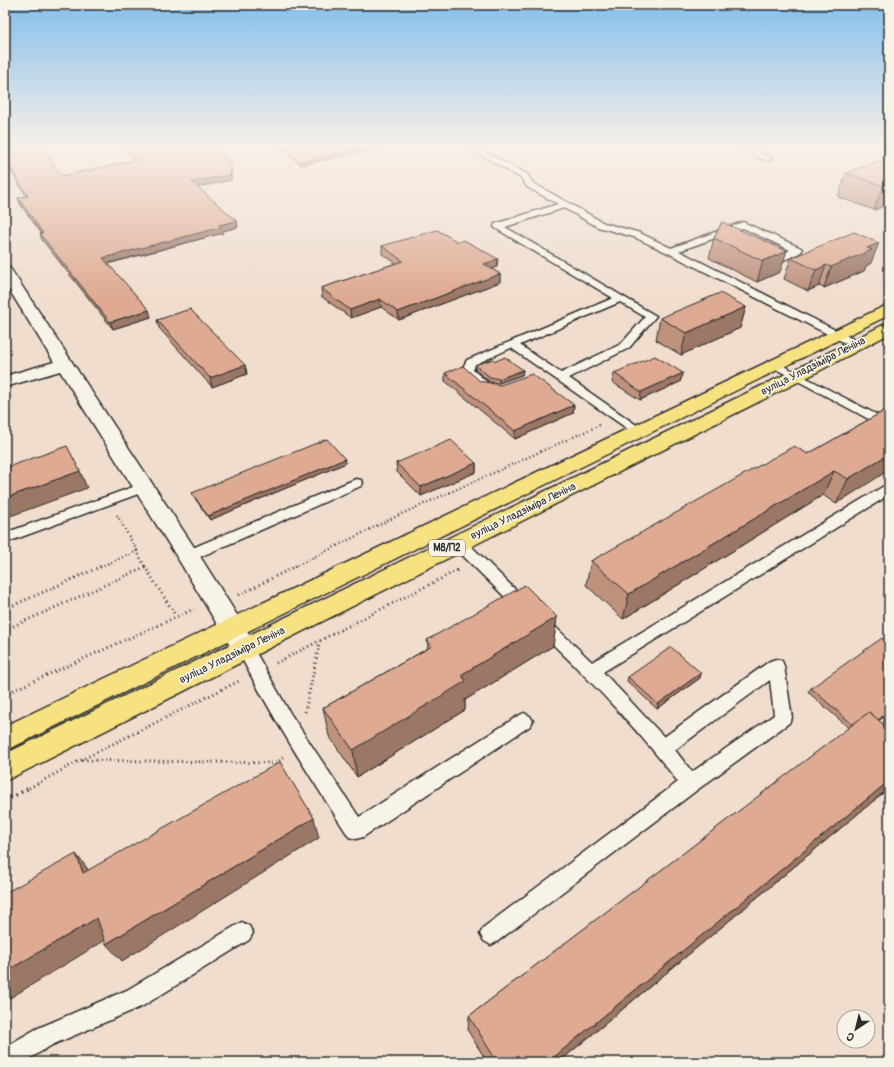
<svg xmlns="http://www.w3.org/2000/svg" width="894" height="1067" font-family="Pangolin,sans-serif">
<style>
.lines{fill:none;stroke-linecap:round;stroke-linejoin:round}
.service-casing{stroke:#2b2b2b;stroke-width:3}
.minor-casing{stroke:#2b2b2b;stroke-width:3}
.primary-casing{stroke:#2b2b2b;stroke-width:3}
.path-far2{stroke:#2b2b2b;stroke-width:2.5;stroke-dasharray:1 3;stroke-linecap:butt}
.path-far1{stroke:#2b2b2b;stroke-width:3;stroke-dasharray:1 3.5;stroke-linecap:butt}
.path{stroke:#2b2b2b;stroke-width:3.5;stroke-dasharray:1.5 4.5;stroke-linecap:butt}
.service{fill:#f7f3e8;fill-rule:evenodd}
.minor{fill:#f7f3e8;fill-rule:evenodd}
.primary{fill:#f7e281;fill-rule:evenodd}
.wall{fill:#bf927e;stroke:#2b2b2b}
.shaded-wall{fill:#9b7766;stroke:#2b2b2b}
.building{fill:#deaa92;stroke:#2b2b2b}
.labels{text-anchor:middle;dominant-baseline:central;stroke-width:3.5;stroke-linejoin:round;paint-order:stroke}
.shield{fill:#f7f3e8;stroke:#686764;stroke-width:1}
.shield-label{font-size:10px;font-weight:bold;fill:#2b2b2b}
.street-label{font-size:11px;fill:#2b2b2b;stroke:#f7f3e8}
</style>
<rect width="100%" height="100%" fill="#f0ddce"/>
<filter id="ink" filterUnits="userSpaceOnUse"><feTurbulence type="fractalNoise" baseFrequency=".025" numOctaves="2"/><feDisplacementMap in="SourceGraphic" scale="8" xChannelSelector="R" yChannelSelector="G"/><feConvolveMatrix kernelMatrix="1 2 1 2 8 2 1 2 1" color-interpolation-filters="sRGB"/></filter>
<g filter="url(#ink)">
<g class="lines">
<defs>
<g id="service">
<path d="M467 147H476L527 174 533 183 604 223 640 233 671 248 743 222 801 248 802 250 801 252C790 257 774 268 763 257L765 255 768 254 774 257 790 250 743 228 679 251 859 342 860 344 859 346H851L668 253 634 237 598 227 564 208 505 227 656 316 629 348 569 378 645 431 643 434H635L511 348 476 364 473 370 487 382 485 384C476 387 467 378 461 371L467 360 613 298 495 228 494 226 495 224 558 204 527 187 521 178ZM620 302 645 317 621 344 561 373 520 345Z"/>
<polygon points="735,147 745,147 772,158 771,160 765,160"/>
<polygon points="776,362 889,421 889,430 772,367 770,365 772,363"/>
<polygon points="356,479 361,480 363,483 361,486 193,560 188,561 183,560 181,556 183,552"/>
<polygon points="144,483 149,484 151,487 149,490 5,543 5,533"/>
<path d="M889 485V495L603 672 664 737 770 661 776 659 782 661 784 666 792 718 789 723 697 790 498 941 491 945 484 941 480 934 484 927 678 782C636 726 586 676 535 627L533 623 535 619 541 617 547 619 592 662 884 486ZM770 680 774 715 692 772 675 750Z"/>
<polygon points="459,538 464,539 529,603 532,607 529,611 524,613 519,611 454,547 452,543 454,539"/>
<path d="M245 643 251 644 290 713 359 817 518 716 524 713 530 716 533 721 530 726 363 837 356 839 349 837C309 775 270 714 237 649L239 644Z"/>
<polygon points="242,922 249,926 253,933 249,940 143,1006 52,1045 24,1062 5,1062 5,1047 36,1029 127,990"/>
</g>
<polygon id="minor" points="5,267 10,268 12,271 196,550 254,642 258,649 254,656 245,659 236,656 180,562 60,371 5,387 5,376 54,362 5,283"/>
<g id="primary">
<polygon points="889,304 889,315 5,751 5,726"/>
<polygon points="889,323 889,334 802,380 5,781 5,754 790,372 883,325"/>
</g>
</defs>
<use href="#service" class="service-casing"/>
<use href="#minor" class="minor-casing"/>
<use href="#primary" class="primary-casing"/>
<g class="path-far2">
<polyline points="117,515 137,551"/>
<polyline points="100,567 137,551 145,567"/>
<polyline points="144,567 145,567"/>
<polyline points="294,567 397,516 600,425"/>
</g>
<g class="path-far1">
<polyline points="239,595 296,566"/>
<polyline points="5,609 102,566"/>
<polyline points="5,630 145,567 176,616"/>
<polyline points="276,663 458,570"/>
<polyline points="5,694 194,609"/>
<polyline points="305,712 320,641"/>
<polyline points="82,760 277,763 284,756"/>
<polyline points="29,788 81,760 239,681"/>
</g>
<polyline class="path" points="5,801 31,787"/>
<use href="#service" class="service"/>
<use href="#minor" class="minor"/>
<use href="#primary" class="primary"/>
</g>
<g class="wall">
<polygon points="5,147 62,176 134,161 122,147 213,147 230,163 231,168 231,180 198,187 238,227 223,231 223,233 108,264 151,317 113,329 42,240 40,234 41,233 20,204 18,198 26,196 5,161"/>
<polygon points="280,147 385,147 301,165"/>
<polygon points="889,157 889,204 874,210 838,197 846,173"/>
<polygon points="722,222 780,272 757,282 709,258 714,238"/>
<polygon points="458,242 497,267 492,269 500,274 500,282 399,320 381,307 351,318 322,297 321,288 396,263 382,254 382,246"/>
<polygon points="791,258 871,263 866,266 864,271 824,288 819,286 808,291 784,279"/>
<polygon points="746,307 740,328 681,355 656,340 660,318"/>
<polygon points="157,320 245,365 247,374 212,387 159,328"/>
<polygon points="496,361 523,370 522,375 499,383 490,382 475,370 475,365"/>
<polygon points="445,373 574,405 573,413 515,439 445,381"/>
<polygon points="614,373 683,373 680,382 640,400 612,382"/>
<polygon points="889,408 836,504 823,495 623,619 586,585 591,561 808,454"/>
<polygon points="346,463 210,520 194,497 192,493"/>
<polygon points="396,463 476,463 476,472 421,496 397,472"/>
<polygon points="557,617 553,646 465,700 465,710 357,777 329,736 323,708 428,648 427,640"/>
<polygon points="701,673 700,678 657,709 627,681 628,677"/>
<polygon points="811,688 879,721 889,788 559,1062 487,1062 468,1031 469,1016 849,728 808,692"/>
</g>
<g class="shaded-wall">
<polygon points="368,147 385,147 301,165 300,162"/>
<polygon points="230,163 231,168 231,180 194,188 192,182"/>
<polygon points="889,184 889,204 874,210 883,186"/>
<polygon points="237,221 238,227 223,231 223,233 105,264 103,258 219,225"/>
<polygon points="879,243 871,263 866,266 864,271 824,288 831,267 867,248"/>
<polygon points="787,251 780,272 757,282 763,261"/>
<polygon points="498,259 497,267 484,272 484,264"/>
<polygon points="826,265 819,286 808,291 816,270"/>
<polygon points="500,274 500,282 399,320 398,312"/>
<polygon points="380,299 381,307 351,318 350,310"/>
<polygon points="746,307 740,328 681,355 686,333"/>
<polygon points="149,310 151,317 113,329 110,322"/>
<polygon points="245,365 247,374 212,387 210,378"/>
<polygon points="523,370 522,375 499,383 499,379"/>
<polygon points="683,373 680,382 640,400 641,392"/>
<polygon points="574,405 573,413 515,439 515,431"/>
<polygon points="889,454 889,470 836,504 848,479"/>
<polygon points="345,459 346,463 210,520 208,516"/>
<polygon points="476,463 476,472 421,496 421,487"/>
<polygon points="80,471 87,488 5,518 5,498"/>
<polygon points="834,471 823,495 623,619 629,594"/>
<polygon points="557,617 553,646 465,700 465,710 357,777 353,750 461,675"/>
<polygon points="701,673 700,678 657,709 658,704"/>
<polygon points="889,711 889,713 859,736 862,732"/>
<polygon points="889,781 889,788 559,1062 548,1062"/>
<polygon points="314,818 319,838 122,961 106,944"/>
<polygon points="76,854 91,873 83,873"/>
<polygon points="97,918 112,936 5,1001 5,972"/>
</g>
<g class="building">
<polygon points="5,147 41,147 62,176 137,160 125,147 213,147 230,163 230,175 192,182 237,221 219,225 222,227 103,258 149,310 110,322 40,234 43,233 18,198 28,196 5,159"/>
<polygon points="283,147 368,147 300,162"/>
<polygon points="889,157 889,184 883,186 846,173"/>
<polygon points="722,222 787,251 763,261 714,238"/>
<polygon points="437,230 458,242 464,240 498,259 484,264 500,274 398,312 380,299 350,310 321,288 403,261 382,246"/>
<polygon points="854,232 879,243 867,248 872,250 831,267 826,265 816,270 791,258"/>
<polygon points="720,293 746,307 686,333 660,318"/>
<polygon points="190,309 245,365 210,378 157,320"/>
<polygon points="655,356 683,373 641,392 614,373"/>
<polygon points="505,357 523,370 499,379 490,377 475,365 493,359 496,361"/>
<polygon points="463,366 480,381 500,385 532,374 574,405 515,431 445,373"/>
<polygon points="889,408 889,454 848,479 834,471 629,594 591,561 794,446 808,454"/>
<polygon points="327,439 345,459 208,516 192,493"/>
<polygon points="451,440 476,463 421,487 396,463"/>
<polygon points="67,446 80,471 5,498 5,468"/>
<polygon points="525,585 557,617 461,675 466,681 353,750 323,708 432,646 427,640"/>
<polygon points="882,638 889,643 889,711 878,720 869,712 853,725 811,688"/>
<polygon points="671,647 701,673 658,704 628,677"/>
<polygon points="869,712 889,729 889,781 548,1062 497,1062 469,1016"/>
<polygon points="280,762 314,818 106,944 97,918 5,972 5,893 76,854 83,873"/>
</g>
</g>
<linearGradient id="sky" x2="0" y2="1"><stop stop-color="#85bfec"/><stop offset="0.49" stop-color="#f8f0e9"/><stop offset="1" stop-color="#f8f0e9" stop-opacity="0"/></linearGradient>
<rect width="894" height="297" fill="url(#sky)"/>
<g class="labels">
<rect class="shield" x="429" y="540" width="36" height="16" rx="3"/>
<g class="shield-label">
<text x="447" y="548">М8/П2</text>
</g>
<g class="street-label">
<text transform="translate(813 366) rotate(-27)">вуліца Уладзіміра Леніна</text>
<text transform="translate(523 511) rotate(-26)">вуліца Уладзіміра Леніна</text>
<text transform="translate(232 655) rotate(-26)">вуліца Уладзіміра Леніна</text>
</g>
</g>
<rect width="894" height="1067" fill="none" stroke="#f7f3e8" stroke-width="20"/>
<rect x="10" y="10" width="874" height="1047" fill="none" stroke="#2b2b2b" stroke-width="1.5" filter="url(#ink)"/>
<g transform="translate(856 1029) rotate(215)"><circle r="19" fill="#f7f3e8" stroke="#a5a39c"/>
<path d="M0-3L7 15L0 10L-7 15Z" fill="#2b2b2b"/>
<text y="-6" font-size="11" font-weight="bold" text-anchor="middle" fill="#2b2b2b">С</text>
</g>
</svg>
